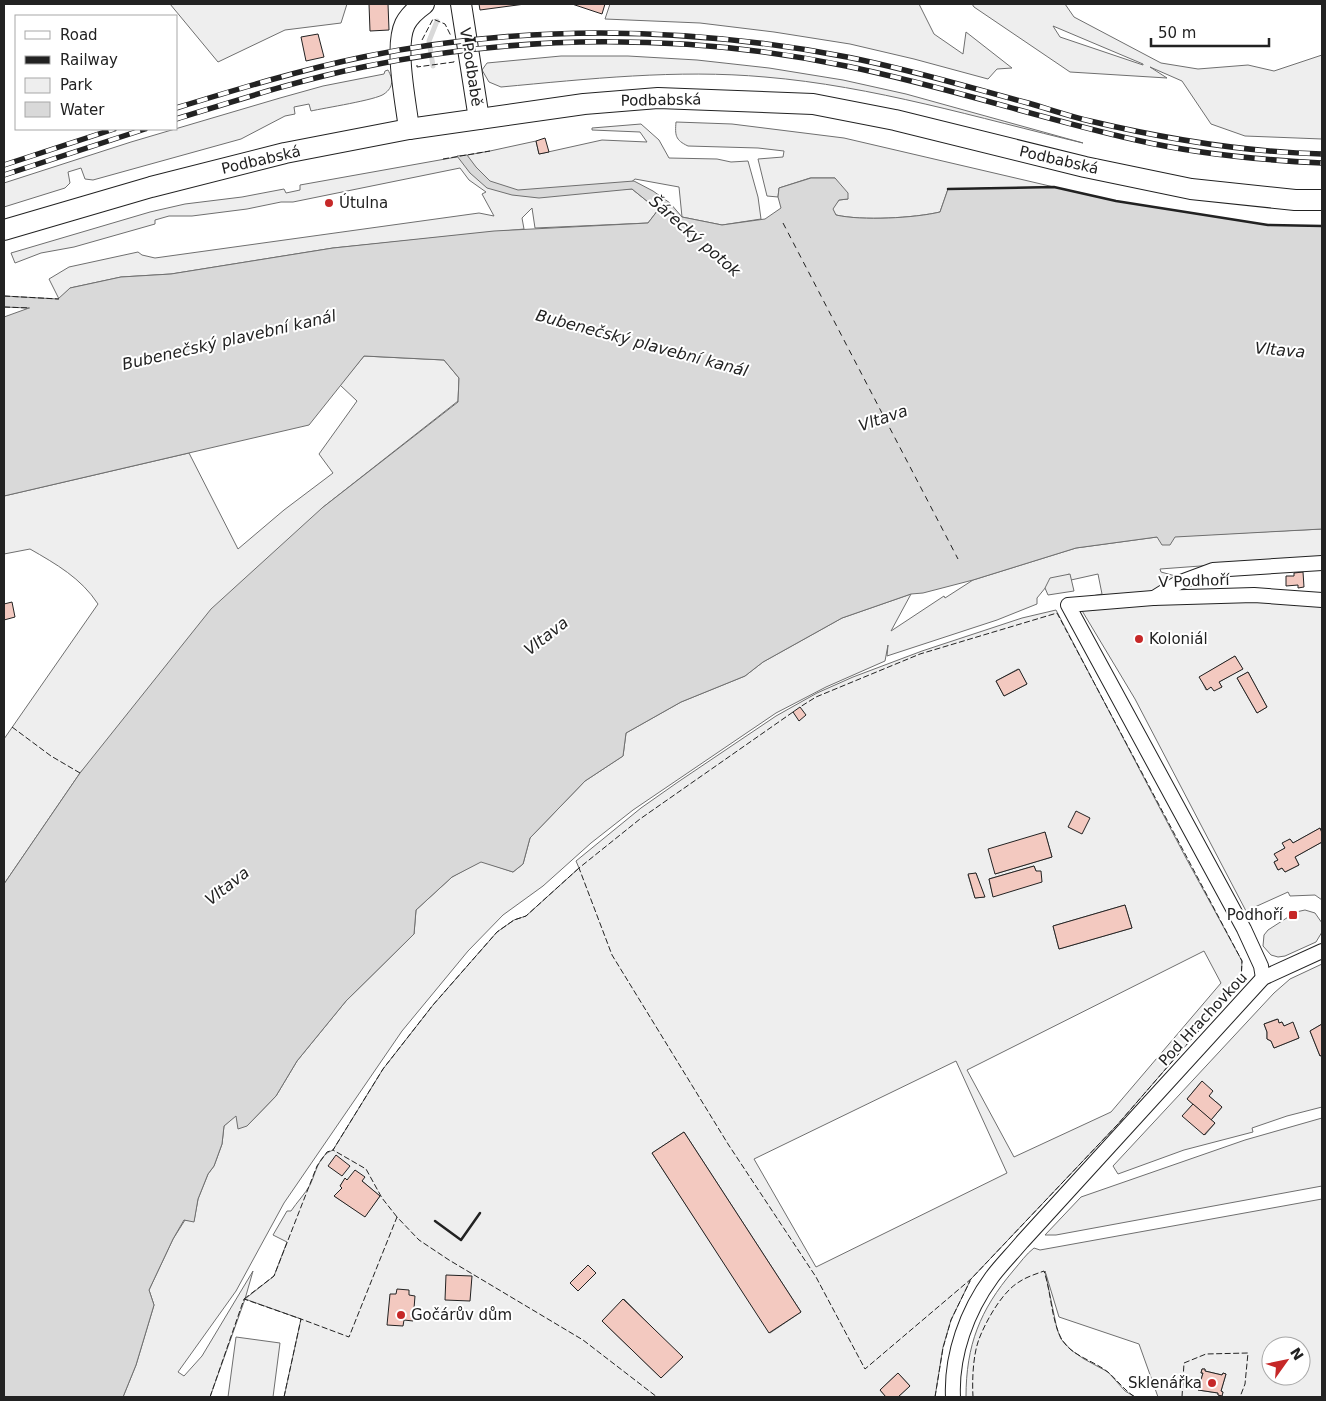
<svg xmlns="http://www.w3.org/2000/svg" width="1326" height="1401" font-family="'DejaVu Sans',sans-serif">
<style>
.green{fill:#eee;stroke:#6f6f6f;fill-rule:evenodd}
.parking{fill:#ededed;stroke:#6f6f6f}
.water{fill:#d9d9d9;stroke:#6f6f6f}
.lines{fill:none;stroke-linecap:round;stroke-linejoin:round}
.stream{stroke:#d9d9d9;stroke-width:5}
.ferry{stroke:#222;stroke-width:1;stroke-dasharray:6 5;stroke-linecap:butt}
.building{fill:#f3c9c0;stroke:#222}
.street-casing{stroke:#222;stroke-width:16}
.secondary-casing{stroke:#222;stroke-width:22}
.street{stroke:#fff;stroke-width:14}
.secondary{stroke:#fff;stroke-width:20}
.rail-casing{stroke:#222;stroke-width:5.5}
.rail{stroke:#fff;stroke-width:4;stroke-dasharray:11;stroke-linecap:butt}
.fence{stroke:#222;stroke-width:1;stroke-dasharray:6 2.5;stroke-linecap:butt}
.wall{stroke:#222;stroke-width:2.5}
.poi-dot{fill:#c62828;stroke:#fff;stroke-width:2}
.labels{text-anchor:middle;dominant-baseline:central;stroke-width:4;stroke-linejoin:round;paint-order:stroke}
.street-label{font-size:15px;fill:#222;stroke:#fff}
.poi-label{font-size:15px;fill:#222;stroke:#fff;text-anchor:start}
.water-label{font-size:16px;font-style:italic;fill:#222;stroke:#fff}
</style>
<rect width="100%" height="100%" fill="#fff"/>
<g class="green">
<polygon points="170,4 347,4 341,23 285,30 218,62"/>
<polygon points="610,4 919,4 934,34 963,54 966,32 1012,68 997,69 988,79 914,59 850,44 774,32 700,23 605,19"/>
<path d="M972 4H1065L1074 17 1161 63 1198 69 1248 65 1274 71 1322 55V139L1245 136 1211 124 1182 81 1150 67 1167 78 1070 72 974 7ZM1053 26 1143 64V65L1060 37Z"/>
<path d="M561 56H628L697 60 769 68 843 80 906 94 1083 143C978 118 873 86 765 77 677 69 588 79 501 87L489 82 482 70 487 63Z"/>
<path d="M388 70C393 79 394 87 384 94 376 100 324 108 311 111L309 104 294 107 295 114 285 116 241 139 93 180 85 179 81 168 68 172 70 183 65 188 4 207V183L131 142 280 98 323 86 384 74 385 71Z"/>
<path d="M676 122 732 124 844 138 1054 187 948 189 940 212C914 218 862 221 836 215L832 209 839 200 848 199 835 178H810L779 188 778 197 767 196 758 159 783 157 784 151 758 148 688 146C675 140 675 135 676 122Z"/>
<polygon points="641,124 659,140 669,158 717,159 731,162 748,161 758,197 761,219 722,225 682,217 679,187 635,179 623,189 632,189 658,210 648,223 535,228 532,208 522,218 524,229 333,248 171,274 121,277 70,288 59,299 49,279 69,267 138,252 142,255 155,258 479,213 494,216 482,194 486,192 469,180 460,168 293,202 281,202 247,209 192,216 169,216 155,220 155,224 74,247 41,253 15,263 11,253 150,212 185,204 242,197 284,189 286,193 300,190 300,185 490,151 536,141 539,154 602,140 647,142 640,132 592,130 592,128"/>
<path d="M364 356 444 360 459 378 458 401 322 508 80 773 4 884V739L98 604C81 578 56 564 30 549L4 554V496L189 453 238 549 284 510 333 473 319 454 357 401 340 385Z"/>
<path d="M1322 529V557L1160 569 1161 572 1179 577 1143 597 1077 599 1102 594 1098 574 1071 580 1069 574 1046 587 1037 598V604L997 620 887 656 888 645 885 661 826 687 776 713 633 810 591 843 543 886 503 915 468 951 402 1031 284 1203 236 1291 178 1372 184 1376 202 1356 253 1271 245 1299 274 1276 287 1242 273 1235 287 1211H291C297 1202 305 1194 310 1185 316 1173 318 1155 333 1150L383 1069 433 1005 497 932 514 920 526 916 579 868 576 861 641 808 678 782 776 716 817 693 853 677 922 651 1022 618 1056 610 1186 858 1242 961 1241 982 1118 1124 971 1279 951 1320 943 1347 935 1397H898L910 1386 898 1373 880 1390 886 1397H284L301 1319 245 1299 210 1397H123L136 1365 154 1305 149 1290 173 1239 185 1220 194 1221 198 1199 208 1174 214 1166 222 1144 224 1126 236 1115 247 1126 276 1096 297 1061 346 1001 414 934 416 910 452 877 481 861 513 872 523 864 530 838 585 781 623 756 626 733 681 702 745 676 763 662 842 618 911 594 891 631 944 596 945 598 973 580 1076 548 1157 537ZM1018 669 1027 684 1004 696 996 681ZM1045 832 1052 857 995 874ZM1034 866 1036 871 993 896 989 879ZM976 873 984 897 975 898 968 875ZM1125 905 1132 928 1059 949 1053 926ZM1204 951 1221 983 1111 1112 1014 1157 967 1070ZM956 1061 1007 1173 816 1267 754 1159ZM684 1132 801 1312 770 1333 652 1153ZM345 1179 347 1180 362 1181 380 1196 365 1216 334 1196 342 1188 340 1186ZM624 1299 682 1357 661 1378 602 1321Z"/>
<path d="M1242 599 1322 604V833L1320 828 1293 843 1290 839 1283 843 1285 848 1275 854 1278 860 1274 862 1278 870 1282 868 1285 872 1299 865 1295 857 1322 842V900L1315 895 1290 896 1288 892 1246 911 1135 699 1081 609ZM1235 656 1242 669 1219 682 1222 687H1211L1206 690 1200 677ZM1248 672 1267 707 1257 713 1237 678Z"/>
<path d="M1322 964V1024L1310 1031 1320 1056 1322 1055V1107L1287 1116 1252 1128 1253 1132 1184 1150 1118 1174 1113 1166 1274 993 1290 979ZM1277 1019 1279 1023 1282 1022 1284 1026 1293 1023 1299 1038 1274 1048 1271 1041 1267 1039V1032L1264 1024ZM1202 1081 1209 1096 1222 1107 1211 1120 1215 1123 1205 1135 1183 1116 1193 1104 1187 1099Z"/>
<polygon points="1322,1118 1322,1186 1056,1235 1045,1235 1081,1197 1245,1140"/>
<path d="M1322 1199V1397H1158L1139 1344 1059 1317 1045 1271 1057 1329 1061 1339 1071 1350 1084 1359 1108 1372 1125 1391 1135 1397H966C966 1345 980 1310 1013 1271 1020 1263 1026 1254 1034 1248L1040 1250ZM1271 1346H1301V1376H1271ZM1202 1369H1205V1371L1222 1375 1223 1373 1226 1374 1221 1391 1223 1392 1222 1396 1218 1395V1393L1198 1390 1203 1373H1201Z"/>
<polygon points="236,1337 280,1343 273,1397 228,1397"/>
</g>
<g class="parking">
<polygon points="1070,574 1074,591 1048,595 1045,588 1050,578"/>
<polygon points="1305,910 1315,913 1322,923 1322,932 1316,942 1285,956 1278,957 1271,955 1263,946 1264,935 1268,930 1296,912"/>
</g>
<path class="water" d="M467 155 476 167 490 181 518 190 634 181 653 191 670 203 682 217 722 225 765 219 781 208 778 197 779 188 811 178H835L848 193V199L839 200 833 209 836 215C862 221 915 218 940 212L948 189 1054 187 1116 201 1268 225 1322 226V529L1175 537 1170 545H1162L1157 537 1076 548 973 580 923 593 911 594 842 618 763 662 745 676 681 702 626 733 623 756 585 781 530 838 523 864 513 872 481 862 452 877 416 910 414 934 346 1001 297 1061 276 1096 247 1126 238 1129 236 1116 224 1126 222 1144 214 1166 208 1174 198 1199 194 1222 184 1220 173 1239 149 1290 154 1305 136 1365 123 1397H4V884L80 773 211 609 322 508 458 402 459 378 444 360 364 356 309 425 4 496V317L29 308 4 307V296L58 299 70 288 121 277 171 274 333 248 494 231 648 223 658 210 632 189 539 198 512 195 487 188 470 173 457 156Z"/>
<g class="lines">
<polyline class="stream" points="433,66 429,41 437,21"/>
<polyline class="ferry" points="783,223 958,559"/>
</g>
<g class="building">
<polygon points="369,4 388,4 389,30 370,31"/>
<polygon points="479,4 525,4 480,10"/>
<polygon points="572,4 605,4 602,14"/>
<polygon points="318,34 324,57 306,61 301,37"/>
<polygon points="545,138 549,152 539,154 536,141"/>
<polygon points="1303,572 1304,587 1298,588 1298,585 1286,586 1286,576 1294,576 1294,573"/>
<polygon points="12,602 15,617 4,620 4,604"/>
<polygon points="1235,656 1243,669 1219,682 1222,687 1214,691 1211,687 1207,690 1199,677"/>
<polygon points="1019,669 1027,684 1004,696 996,681"/>
<polygon points="1248,672 1267,707 1257,713 1237,678"/>
<polygon points="800,707 806,715 799,721 793,712"/>
<polygon points="1076,811 1090,818 1082,834 1068,827"/>
<polygon points="1320,828 1322,833 1322,842 1295,857 1299,865 1285,872 1282,868 1278,870 1274,862 1278,860 1274,854 1285,848 1282,843 1290,839 1293,843"/>
<polygon points="1045,832 1052,857 995,874 988,849"/>
<polygon points="1034,866 1036,871 1041,871 1042,882 993,897 989,879"/>
<polygon points="976,873 985,897 975,898 968,874"/>
<polygon points="1125,905 1132,928 1059,949 1053,926"/>
<polygon points="1278,1019 1279,1023 1282,1022 1284,1026 1293,1022 1299,1038 1274,1048 1271,1041 1267,1039 1267,1032 1264,1024"/>
<polygon points="1322,1024 1322,1055 1320,1056 1310,1031"/>
<polygon points="1202,1081 1213,1091 1209,1096 1222,1107 1211,1120 1187,1099"/>
<polygon points="1193,1104 1215,1123 1204,1135 1182,1116"/>
<polygon points="684,1132 801,1312 769,1333 652,1153"/>
<polygon points="336,1155 350,1166 342,1176 328,1166"/>
<polygon points="355,1170 365,1177 362,1181 380,1196 365,1217 334,1196 342,1188 340,1186 345,1178 347,1180"/>
<polygon points="588,1265 596,1273 578,1291 570,1283"/>
<polygon points="446,1275 472,1276 470,1301 445,1300"/>
<polygon points="397,1289 409,1290 409,1295 415,1296 413,1321 404,1320 403,1326 387,1325 390,1294 396,1294"/>
<polygon points="623,1299 683,1357 661,1378 602,1321"/>
<polygon points="1202,1369 1205,1369 1205,1371 1222,1375 1223,1373 1226,1374 1221,1391 1223,1392 1222,1396 1218,1395 1218,1393 1198,1390 1203,1373 1201,1373"/>
<polygon points="898,1373 910,1386 898,1397 886,1397 880,1390"/>
</g>
<g class="lines">
<defs>
<g id="street">
<polyline points="1154,598 1178,583 1213,570 1322,563"/>
<polyline points="1263,978 1261,966 1244,929 1068,605 1153,598 1254,595 1322,600"/>
<path d="M953 1397C951 1355 967 1311 992 1277 1001 1265 1012 1254 1022 1242L1263 978 1322 951"/>
</g>
<g id="secondary">
<polyline points="461,4 479,119"/>
<path d="M409 129C406 103 394 47 405 24 409 16 417 9 424 4"/>
<polyline points="4,230 151,187 285,153 409,129 584,104 658,98 813,104 895,120 1085,167 1191,189 1295,200 1322,200"/>
</g>
</defs>
<use href="#street" class="street-casing"/>
<use href="#secondary" class="secondary-casing"/>
<use href="#street" class="street"/>
<use href="#secondary" class="secondary"/>
<defs>
<g id="rail">
<path d="M176 108C238 89 300 70 363 57 523 24 686 26 847 57 908 69 968 87 1028 103 1049 109 1069 116 1090 121 1166 139 1244 152 1322 154"/>
<path d="M176 119C238 100 299 80 363 67 520 34 689 33 846 66 944 86 1039 118 1136 140 1197 154 1260 160 1322 163"/>
<polyline points="4,165 114,129"/>
<polyline points="4,175 145,129"/>
</g>
</defs>
<use href="#rail" class="rail-casing"/>
<use href="#rail" class="rail"/>
<g class="fence">
<polyline points="422,40 433,19 445,24 451,36"/>
<polyline points="417,65 417,67 454,62 454,60"/>
<polyline points="443,159 490,151"/>
<polyline points="4,296 59,299"/>
<polyline points="4,307 30,308"/>
<polyline points="793,712 640,819 579,868 612,955 728,1144 816,1277 865,1369 971,1279 1118,1124 1241,982 1242,961 1057,613 920,654 816,697 800,707"/>
<polyline points="12,727 51,756 80,773"/>
<polyline points="397,1217 382,1198 366,1169 333,1150 383,1069 433,1005 497,932 514,920 526,916 579,868"/>
<polyline points="244,1299 274,1276 317,1166 327,1152 333,1150"/>
<polyline points="210,1397 244,1299 301,1319"/>
<polyline points="284,1397 301,1319 349,1337 397,1217 419,1240 449,1260 583,1340 657,1397"/>
<polyline points="935,1397 943,1348 951,1320 970,1281"/>
<path d="M973 1397C972 1380 973 1355 979 1339 986 1321 1002 1292 1019 1282 1026 1277 1036 1274 1044 1271 1051 1292 1051 1316 1060 1336 1069 1356 1094 1360 1109 1373 1118 1381 1124 1390 1135 1397"/>
<polyline points="1182,1397 1184,1363 1206,1354 1248,1353 1245,1384 1240,1397"/>
</g>
<g class="wall">
<polyline points="948,189 1054,187 1116,201 1268,225 1322,226"/>
<polyline points="435,1221 461,1240 480,1213"/>
</g>
</g>
<g class="poi-dot">
<circle cx="329" cy="203" r="5"/>
<circle cx="1139" cy="639" r="5"/>
<rect x="1288" y="910" width="10" height="10" rx="2.5"/>
<circle cx="401" cy="1315" r="5"/>
<circle cx="1212" cy="1383" r="5"/>
</g>
<g class="labels">
<g class="street-label">
<text transform="translate(471 67) rotate(81)">V Podbabě</text>
<text transform="translate(661 100) rotate(-1)">Podbabská</text>
<text transform="translate(261 160) rotate(-13)">Podbabská</text>
<text transform="translate(1059 160) rotate(13)">Podbabská</text>
<text transform="translate(1194 581) rotate(-2)">V Podhoří</text>
<text transform="translate(1203 1019) rotate(-47)">Pod Hrachovkou</text>
</g>
<g class="poi-label">
<text x="339" y="203">Útulna</text>
<text x="1149" y="639">Koloniál</text>
<text x="1283" y="915" text-anchor="end">Podhoří</text>
<text x="411" y="1315">Gočárův dům</text>
<text x="1202" y="1383" text-anchor="end">Sklenářka</text>
</g>
<g class="water-label">
<text transform="translate(695 236) rotate(41)">Šárecký potok</text>
<text transform="translate(229 340) rotate(-13)">Bubenečský plavební kanál</text>
<text transform="translate(642 343) rotate(15)">Bubenečský plavební kanál</text>
<text transform="translate(1280 350) rotate(5)">Vltava</text>
<text transform="translate(883 418) rotate(-19)">Vltava</text>
<text transform="translate(546 636) rotate(-38)">Vltava</text>
<text transform="translate(227 886) rotate(-38)">Vltava</text>
</g>
</g>
<rect width="1326" height="1401" fill="none" stroke="#222222" stroke-width="10"/>
<rect x="15" y="15" width="162" height="115" fill="#ffffff" stroke="#a7a7a7"/>
<rect x="25" y="31" width="25" height="8" fill="#ffffff" stroke="#a7a7a7"/>
<text x="60" y="40" font-size="15" fill="#222222">Road</text>
<rect x="25" y="56" width="25" height="8" fill="#222222" stroke="#a7a7a7"/>
<text x="60" y="65" font-size="15" fill="#222222">Railway</text>
<rect x="25" y="78" width="25" height="15" fill="#eeeeee" stroke="#a7a7a7"/>
<text x="60" y="90" font-size="15" fill="#222222">Park</text>
<rect x="25" y="102" width="25" height="15" fill="#d9d9d9" stroke="#a7a7a7"/>
<text x="60" y="115" font-size="15" fill="#222222">Water</text>
<g transform="translate(1286 1361) rotate(57)"><circle r="24" fill="#ffffff" stroke="#a7a7a7"/>
<path d="M0-4L9 19L0 12L-9 19Z" fill="#c62828"/>
<text y="-8" font-size="14" font-weight="bold" text-anchor="middle" fill="#222222">N</text>
</g>
<path d="M1151 38v8h118v-8" fill="none" stroke="#222222" stroke-width="2.5"/>
<text x="1158" y="38" font-size="15" fill="#222222" stroke="#ffffff" stroke-width="4" paint-order="stroke">50 m</text>
</svg>
